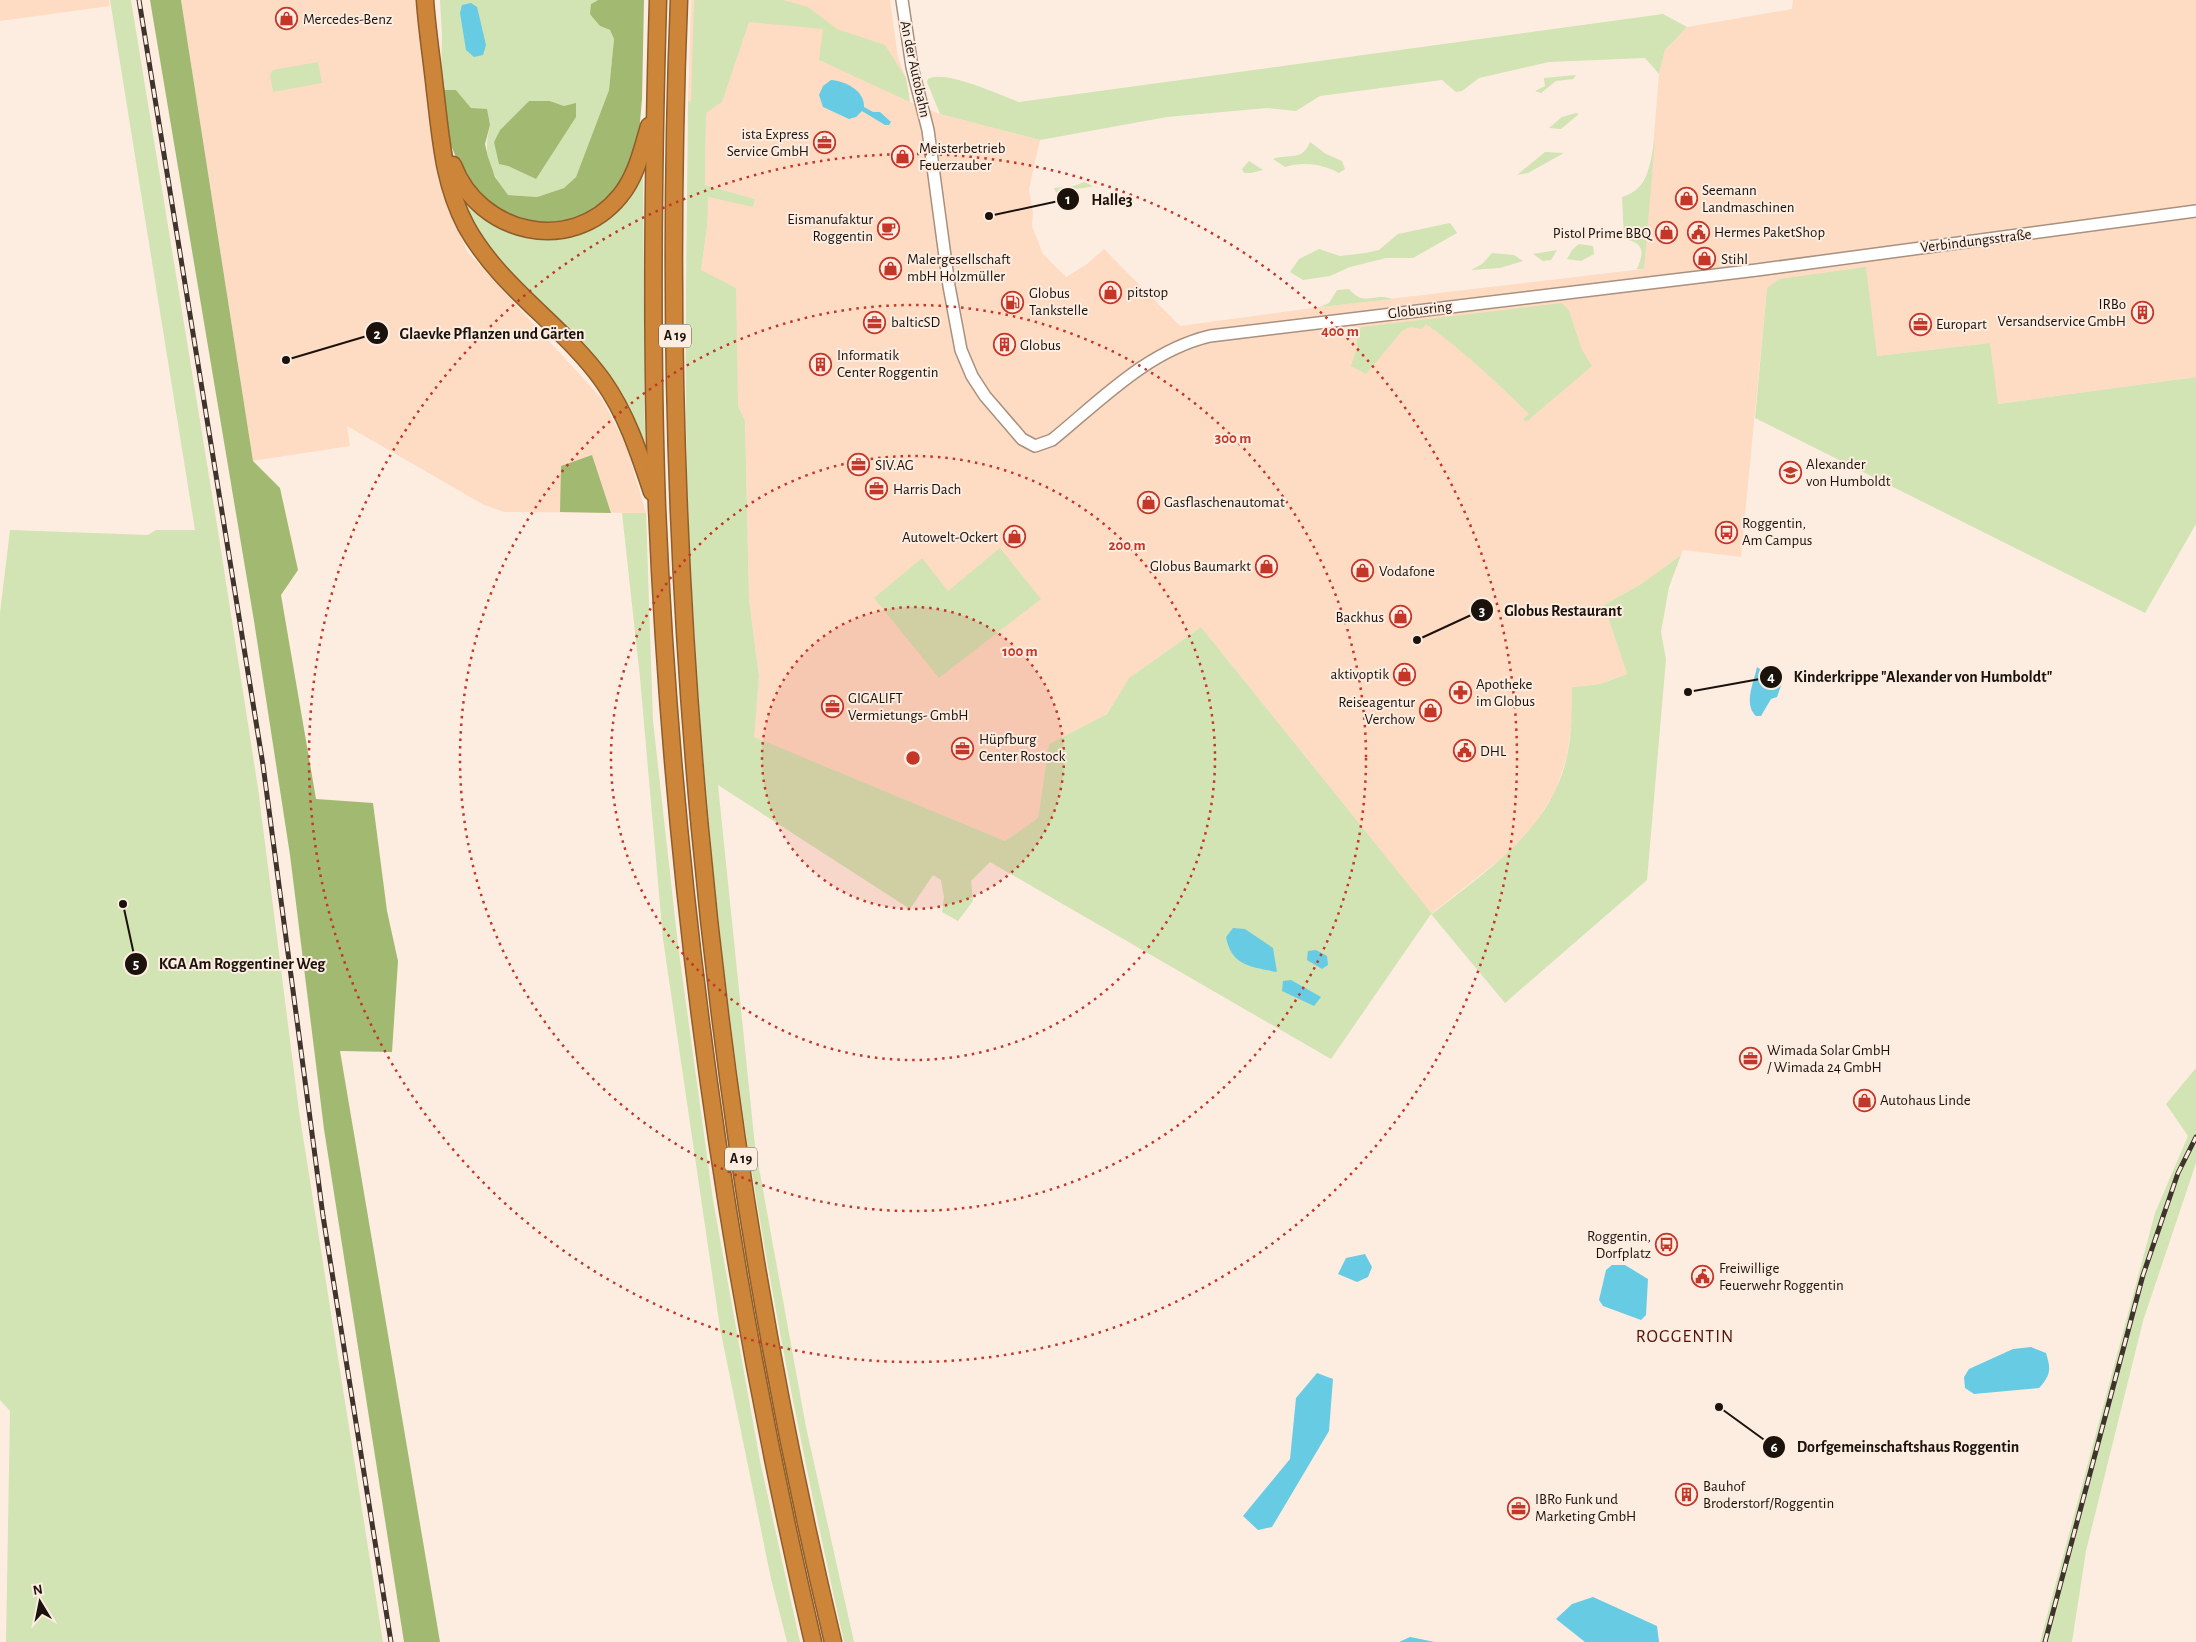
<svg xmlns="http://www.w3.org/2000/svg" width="2196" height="1642" font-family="'Alegreya Sans',sans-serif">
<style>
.built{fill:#fedcc4}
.green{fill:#d2e3b4;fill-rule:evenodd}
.forest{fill:#a1b971}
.water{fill:#68cbe4}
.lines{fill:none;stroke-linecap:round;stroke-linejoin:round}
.tertiary-casing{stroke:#a9907e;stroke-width:14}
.motorway-casing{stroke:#8f5d29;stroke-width:19}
.tertiary{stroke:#fff;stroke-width:11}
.motorway{stroke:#cd8539;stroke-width:16}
.rail-casing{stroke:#3e342d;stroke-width:5}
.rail{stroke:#fdede1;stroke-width:3;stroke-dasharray:9;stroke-linecap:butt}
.ring{fill:none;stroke:#c33628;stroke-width:2.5;stroke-dasharray:2.5 5}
.labels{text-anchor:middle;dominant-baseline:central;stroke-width:4;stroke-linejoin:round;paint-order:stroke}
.shield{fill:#fdede1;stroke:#5f544c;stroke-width:1}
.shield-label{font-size:14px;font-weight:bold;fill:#1b120c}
.poi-label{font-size:15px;fill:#1b120c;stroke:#fdede1;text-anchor:start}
.street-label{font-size:15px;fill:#1b120c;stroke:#fdede1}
.quarter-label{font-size:18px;letter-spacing:1px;fill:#55120b;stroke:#fdede1}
.centre{fill:#c33628;stroke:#fdede1;stroke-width:2.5}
.ring-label{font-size:15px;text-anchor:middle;font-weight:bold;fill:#c33628;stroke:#fdede1;stroke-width:4;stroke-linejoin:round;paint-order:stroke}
.leader{fill:none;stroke:#1b120c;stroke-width:2}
.callout-dot{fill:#1b120c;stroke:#fdede1;stroke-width:2}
.mark-label{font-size:15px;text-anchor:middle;font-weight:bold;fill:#fff}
.callout-label{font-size:16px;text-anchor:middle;font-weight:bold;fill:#1b120c;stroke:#fdede1;stroke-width:4;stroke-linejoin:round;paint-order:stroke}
</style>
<rect width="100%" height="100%" fill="#fdede1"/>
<g class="built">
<polygon points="0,0 109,0 110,6 0,21"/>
<polygon points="181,0 417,0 423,35 440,185 467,251 602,399 626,445 646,513 504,512 484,505 347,426 350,446 253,461"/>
<polygon points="691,0 890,0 898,57 906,78 910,102 940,114 1040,140 1029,189 1033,212 1032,226 1043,254 1066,277 1087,264 1104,249 1180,326 1320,307 1643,269 1659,74 1665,50 1687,27 1792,9 1793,0 2196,0 2196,377 1997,404 1990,343 1877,356 1767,288 1741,557 1683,550 1681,555 1641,584 1604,605 1627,674 1600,684 1572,687 1572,719 1567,756 1556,790 1537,821 1512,850 1431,914 1201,627 1129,678 1107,714 1049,744 1038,818 1005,841 753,737 759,676 749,600 745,420 738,406 701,270 707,227 707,197 753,206 755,199 705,185 706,113 688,101"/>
</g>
<g class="green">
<polygon points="110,0 131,0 218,531 258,788 299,1111 383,1642 6,1642 10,1411 0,1400 0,613 10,530 148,535 156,530 195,530"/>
<path d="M440 0H598L591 4 600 26 610 30 614 39 609 90 576 177 564 188 537 197 508 195C490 171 482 156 490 125L471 108 456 90H445L441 83 442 36ZM529 101H550L564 106 536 179 508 166 494 142 500 130Z"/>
<path d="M694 0H783L808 7 837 29 885 45 906 78 910 102 819 60 823 29 749 22 722 102 706 113 705 185 755 199 753 207 708 197 707 227 701 270 736 288 738 406 745 420 749 600 759 676 754 737 1005 841 1038 818 1049 744 1107 714 1129 678 1201 627 1432 914C1486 871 1552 829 1567 756 1572 733 1572 710 1572 687L1600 684 1627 674 1604 605 1641 584 1681 555 1669 587 1661 632 1666 659 1647 880 1505 1003 1431 914 1331 1059 990 862 971 881 973 901 958 921 942 912 944 897 941 880 933 875 910 909 718 785 755 1146 806 1427 854 1642H844L840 1624C805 1466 773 1307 748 1147 717 944 699 738 689 533 683 389 687 245 688 101L691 102Z"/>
<path d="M1663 14 1687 27 1665 50 1659 74 1645 58 1549 62 1479 78 1462 91 1456 92 1442 80 1320 96 1296 111 1267 108 1167 117 1040 140 940 114 927 82 928 79C945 69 999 95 1019 102Z"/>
<polygon points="318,62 322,83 273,92 270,75 273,70"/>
<polygon points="1576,75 1573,79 1556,81 1541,93 1535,91 1545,86 1544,78"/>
<polygon points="1576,113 1579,114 1561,129 1549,128 1562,117"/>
<path d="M1655 140 1644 269H1637C1644 252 1645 243 1624 239L1622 197C1650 189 1649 164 1655 140Z"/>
<path d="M1310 142 1326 154 1342 161 1345 169 1339 173C1324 164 1302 161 1285 167L1273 159C1290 153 1302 162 1310 142Z"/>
<polygon points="1545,152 1564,153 1528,173 1517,175"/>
<polygon points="1249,161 1263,170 1251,173 1244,173 1242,169"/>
<polygon points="643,168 645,451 632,421 503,269 468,218 460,190 483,215"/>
<path d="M1084 182 1093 186C1080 190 1070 187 1057 195L1054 188 1074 186Z"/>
<polygon points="1450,223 1457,233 1413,258 1386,258 1350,267 1330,276 1303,280 1290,272 1299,259 1319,249 1340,256 1365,253 1379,250 1398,234"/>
<polygon points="1579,244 1593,246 1594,254 1581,261 1567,259 1572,250"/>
<polygon points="1557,250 1551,260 1543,261 1533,254"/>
<polygon points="1492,253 1514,255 1523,261 1500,268 1471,270 1482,264"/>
<polygon points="1866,267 1877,356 1990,343 1998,404 2196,377 2196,524 2145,613 1755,418 1767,288 1779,279"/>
<path d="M1349 289C1365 308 1373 292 1392 299L1320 307 1329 303 1337 290Z"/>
<path d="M1562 303 1569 311 1582 350 1592 366 1526 422 1523 419 1529 414C1496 382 1464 351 1426 324L1422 329 1410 327 1402 331 1366 374 1351 366 1357 347V332L1362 327Z"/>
<polygon points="622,513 646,513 653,721 678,945 713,1200 760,1461 800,1642 787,1642 771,1579 720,1328 663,939 640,678"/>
<polygon points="1000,548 1041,599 939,678 874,598 922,558 948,591"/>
<polygon points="2196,1068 2196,1163 2143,1321 2086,1551 2072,1642 2040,1642 2155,1213 2188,1136 2166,1104"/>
</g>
<g class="forest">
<polygon points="150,0 181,0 253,461 280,488 298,570 281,595 316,799 373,803 387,911 398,961 392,1052 340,1051 440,1642 404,1642 324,1129 290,855 254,621"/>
<polygon points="598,0 644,0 642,99 638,145 627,175 610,198 590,214 564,224 535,225 504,216 464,178 451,145 441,83 445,90 456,90 471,108 487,109 490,125 485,144 488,157 495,177 508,195 537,197 564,188 576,177 609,90 614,39 610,30 600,26 590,14 591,4"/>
<polygon points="529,101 550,101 564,106 576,103 576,117 536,179 508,166 499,164 494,142 500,130"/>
<polygon points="592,455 611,513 560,512 561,466"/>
</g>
<g class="water">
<polygon points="471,3 477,7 486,45 483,55 474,57 466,50 460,13 462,5"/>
<path d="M831 80C846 81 865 91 864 107L873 112H880L891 122 889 125H885L862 111 856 117 849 119 823 107 819 95 823 86Z"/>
<path d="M1757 667 1767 674H1781L1784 677 1777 697 1771 699 1761 716H1756C1743 704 1754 682 1757 667Z"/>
<path d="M1233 928 1245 929 1273 948 1277 972C1252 967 1231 966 1226 937Z"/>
<polygon points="1316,950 1327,956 1328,965 1322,969 1307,960 1308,951"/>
<polygon points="1291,980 1321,997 1314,1006 1282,991 1283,981"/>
<polygon points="1365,1254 1372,1267 1368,1277 1357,1282 1338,1274 1346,1258"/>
<polygon points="1612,1265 1625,1265 1648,1279 1646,1315 1641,1320 1603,1306 1599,1300 1606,1270"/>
<path d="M2031 1347 2046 1353C2051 1369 2051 1375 2039 1388L1974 1394 1965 1388 1964 1377 1969 1369 2013 1349Z"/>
<polygon points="1317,1373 1333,1379 1329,1431 1272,1527 1258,1530 1243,1516 1290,1459 1296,1398"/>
<polygon points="1593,1597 1657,1626 1659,1642 1585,1642 1556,1619 1572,1604"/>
<polygon points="1410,1637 1435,1642 1399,1642"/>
</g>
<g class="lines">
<defs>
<path id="tertiary" d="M902 0 912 67 928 130 949 286 961 350 972 376 985 396 1022 439 1035 446 1052 440C1100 401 1147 351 1210 336L1757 270 2196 211"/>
<g id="motorway">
<path d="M425 0C427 30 432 60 435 90 441 138 443 182 466 226 500 288 563 325 603 381 627 415 639 453 652 492"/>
<path d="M658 0C653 169 651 338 657 507 673 889 726 1270 813 1642"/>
<path d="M679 0C657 551 705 1106 833 1642"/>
<path d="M453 165C479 234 571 256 620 196 636 177 642 150 649 126"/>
</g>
</defs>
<use href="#tertiary" class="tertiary-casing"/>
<use href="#motorway" class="motorway-casing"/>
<use href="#tertiary" class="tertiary"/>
<use href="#motorway" class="motorway"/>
<defs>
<g id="rail">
<polyline points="139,0 263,765 323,1216 391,1642"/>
<polyline points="2045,1642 2143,1275 2178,1173 2196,1137"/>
</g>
</defs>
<use href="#rail" class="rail-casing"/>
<use href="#rail" class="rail"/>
</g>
<circle cx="913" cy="758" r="151" fill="#c33628" fill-opacity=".12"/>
<g class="ring">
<circle cx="913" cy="758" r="151"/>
<circle cx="913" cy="758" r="302"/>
<circle cx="913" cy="758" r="453"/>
<circle cx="913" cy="758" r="604"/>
</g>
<defs>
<symbol id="shop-ring" viewBox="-11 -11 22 22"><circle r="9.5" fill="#fdede1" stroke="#c33628" stroke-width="1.5"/><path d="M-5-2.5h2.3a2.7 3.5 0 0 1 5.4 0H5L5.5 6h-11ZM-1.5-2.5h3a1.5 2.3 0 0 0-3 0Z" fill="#c33628"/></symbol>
<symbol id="office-ring" viewBox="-11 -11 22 22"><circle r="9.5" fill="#fdede1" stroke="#c33628" stroke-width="1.5"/><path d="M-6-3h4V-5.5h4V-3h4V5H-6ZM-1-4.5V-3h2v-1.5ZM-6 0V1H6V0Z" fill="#c33628"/></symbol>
<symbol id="cafe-ring" viewBox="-11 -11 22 22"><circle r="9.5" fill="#fdede1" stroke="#c33628" stroke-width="1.5"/><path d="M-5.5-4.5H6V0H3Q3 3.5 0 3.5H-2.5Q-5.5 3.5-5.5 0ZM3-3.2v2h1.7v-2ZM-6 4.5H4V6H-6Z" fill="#c33628"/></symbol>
<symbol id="civic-ring" viewBox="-11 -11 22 22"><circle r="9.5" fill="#fdede1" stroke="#c33628" stroke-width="1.5"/><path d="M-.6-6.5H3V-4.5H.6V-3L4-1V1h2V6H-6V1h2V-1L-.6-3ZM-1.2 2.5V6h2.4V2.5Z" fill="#c33628"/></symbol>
<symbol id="fuel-ring" viewBox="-11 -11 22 22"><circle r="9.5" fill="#fdede1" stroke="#c33628" stroke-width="1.5"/><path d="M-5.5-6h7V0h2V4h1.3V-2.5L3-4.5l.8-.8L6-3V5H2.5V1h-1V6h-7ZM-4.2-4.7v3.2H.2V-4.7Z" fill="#c33628"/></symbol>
<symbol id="building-ring" viewBox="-11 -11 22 22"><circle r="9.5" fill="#fdede1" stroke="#c33628" stroke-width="1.5"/><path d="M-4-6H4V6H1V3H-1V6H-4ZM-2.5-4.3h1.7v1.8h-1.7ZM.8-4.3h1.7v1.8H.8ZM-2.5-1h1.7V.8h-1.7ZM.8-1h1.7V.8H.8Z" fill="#c33628"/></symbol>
<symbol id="school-ring" viewBox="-11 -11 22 22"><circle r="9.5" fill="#fdede1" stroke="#c33628" stroke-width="1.5"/><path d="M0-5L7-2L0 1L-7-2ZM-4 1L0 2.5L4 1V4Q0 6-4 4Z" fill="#c33628"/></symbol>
<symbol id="bus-ring" viewBox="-11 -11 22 22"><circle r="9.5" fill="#fdede1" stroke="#c33628" stroke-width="1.5"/><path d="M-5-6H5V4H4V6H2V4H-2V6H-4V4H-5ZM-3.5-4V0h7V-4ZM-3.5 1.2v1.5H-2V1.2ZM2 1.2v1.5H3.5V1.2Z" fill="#c33628"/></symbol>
<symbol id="pharmacy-ring" viewBox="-11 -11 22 22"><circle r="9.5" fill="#fdede1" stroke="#c33628" stroke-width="1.5"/><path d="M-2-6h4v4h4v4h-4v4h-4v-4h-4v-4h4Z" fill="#c33628"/></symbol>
</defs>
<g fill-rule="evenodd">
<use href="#shop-ring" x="274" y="6" width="25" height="25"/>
<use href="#office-ring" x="812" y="130" width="25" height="25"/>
<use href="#shop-ring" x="890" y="144" width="25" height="25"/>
<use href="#shop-ring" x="1674" y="186" width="25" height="25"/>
<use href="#cafe-ring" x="876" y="216" width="25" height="25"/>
<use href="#civic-ring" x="1686" y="220" width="25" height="25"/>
<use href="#shop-ring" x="1654" y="220" width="25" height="25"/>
<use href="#shop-ring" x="1692" y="246" width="25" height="25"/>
<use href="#shop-ring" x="878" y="256" width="25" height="25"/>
<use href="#shop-ring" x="1098" y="280" width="25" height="25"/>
<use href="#fuel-ring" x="1000" y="290" width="25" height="25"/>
<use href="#building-ring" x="2130" y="300" width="25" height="25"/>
<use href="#office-ring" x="862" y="310" width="25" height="25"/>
<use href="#office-ring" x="1908" y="312" width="25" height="25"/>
<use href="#building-ring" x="992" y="332" width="25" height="25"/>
<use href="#building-ring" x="808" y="352" width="25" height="25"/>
<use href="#office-ring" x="846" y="452" width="25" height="25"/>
<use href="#school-ring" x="1778" y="460" width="25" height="25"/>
<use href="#office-ring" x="864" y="476" width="25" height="25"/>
<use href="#shop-ring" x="1136" y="490" width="25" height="25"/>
<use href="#bus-ring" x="1714" y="520" width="25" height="25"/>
<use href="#shop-ring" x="1002" y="524" width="25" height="25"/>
<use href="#shop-ring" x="1254" y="554" width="25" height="25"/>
<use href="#shop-ring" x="1350" y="558" width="25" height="25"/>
<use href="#shop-ring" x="1388" y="604" width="25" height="25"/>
<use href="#shop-ring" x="1392" y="662" width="25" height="25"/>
<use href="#pharmacy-ring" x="1448" y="680" width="25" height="25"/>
<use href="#office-ring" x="820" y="694" width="25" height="25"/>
<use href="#shop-ring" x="1418" y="698" width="25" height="25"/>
<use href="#office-ring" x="950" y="736" width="25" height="25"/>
<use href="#civic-ring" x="1452" y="738" width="25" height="25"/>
<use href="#office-ring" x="1738" y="1046" width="25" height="25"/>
<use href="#shop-ring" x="1852" y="1088" width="25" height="25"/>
<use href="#bus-ring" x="1654" y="1232" width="25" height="25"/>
<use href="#civic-ring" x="1690" y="1264" width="25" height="25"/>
<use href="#building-ring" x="1674" y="1482" width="25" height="25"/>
<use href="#office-ring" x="1506" y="1496" width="25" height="25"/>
</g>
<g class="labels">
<g class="shield">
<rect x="659" y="324.5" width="32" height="23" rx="4"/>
<rect x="725" y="1147.5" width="32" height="23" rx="4"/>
</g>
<g class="shield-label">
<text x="675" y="336">A 19</text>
<text x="741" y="1159">A 19</text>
</g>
<g class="poi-label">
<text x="303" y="19">Mercedes-Benz</text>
<text x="809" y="134" text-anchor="end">ista Express<tspan x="809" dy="17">Service GmbH</tspan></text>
<text x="919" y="148">Meisterbetrieb<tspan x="919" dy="17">Feuerzauber</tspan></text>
<text x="1702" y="190">Seemann<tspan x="1702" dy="17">Landmaschinen</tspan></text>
<text x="873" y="219" text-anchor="end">Eismanufaktur<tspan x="873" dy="17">Roggentin</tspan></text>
<text x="1714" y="232">Hermes PaketShop</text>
<text x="1651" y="233" text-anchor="end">Pistol Prime BBQ</text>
<text x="907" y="259">Malergesellschaft<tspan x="907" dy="17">mbH Holzmüller</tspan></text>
<text x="1721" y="259">Stihl</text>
<text x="1127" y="292">pitstop</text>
<text x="1029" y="293">Globus<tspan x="1029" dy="17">Tankstelle</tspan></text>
<text x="2126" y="304" text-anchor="end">IRBo<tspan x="2126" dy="17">Versandservice GmbH</tspan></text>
<text x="891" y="322">balticSD</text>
<text x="1936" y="324">Europart</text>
<text x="1020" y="345">Globus</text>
<text x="837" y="355">Informatik<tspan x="837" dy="17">Center Roggentin</tspan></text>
<text x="1806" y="464">Alexander<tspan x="1806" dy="17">von Humboldt</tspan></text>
<text x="875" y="465">SIV.AG</text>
<text x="893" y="489">Harris Dach</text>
<text x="1164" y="502">Gasflaschenautomat</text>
<text x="1742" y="523">Roggentin,<tspan x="1742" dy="17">Am Campus</tspan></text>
<text x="998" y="537" text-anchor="end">Autowelt-Ockert</text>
<text x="1251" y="566" text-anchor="end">Globus Baumarkt</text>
<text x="1379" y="571">Vodafone</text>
<text x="1384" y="617" text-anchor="end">Backhus</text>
<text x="1389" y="674" text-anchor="end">aktivoptik</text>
<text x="1476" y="684">Apotheke<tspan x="1476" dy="17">im Globus</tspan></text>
<text x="848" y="698">GIGALIFT<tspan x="848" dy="17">Vermietungs- GmbH</tspan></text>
<text x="1415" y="702" text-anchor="end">Reiseagentur<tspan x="1415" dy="17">Verchow</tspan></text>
<text x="979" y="739">Hüpfburg<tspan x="979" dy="17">Center Rostock</tspan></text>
<text x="1480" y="751">DHL</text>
<text x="1767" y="1050">Wimada Solar GmbH<tspan x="1767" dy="17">/ Wimada 24 GmbH</tspan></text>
<text x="1880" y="1100">Autohaus Linde</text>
<text x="1651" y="1236" text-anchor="end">Roggentin,<tspan x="1651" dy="17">Dorfplatz</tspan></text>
<text x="1719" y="1268">Freiwillige<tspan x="1719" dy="17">Feuerwehr Roggentin</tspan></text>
<text x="1703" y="1486">Bauhof<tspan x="1703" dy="17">Broderstorf/Roggentin</tspan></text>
<text x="1535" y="1499">IBRo Funk und<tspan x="1535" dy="17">Marketing GmbH</tspan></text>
</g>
<g class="street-label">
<text transform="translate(915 69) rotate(78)">An der Autobahn</text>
<text transform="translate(1976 241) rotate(-7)">Verbindungsstraße</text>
<text transform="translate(1420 310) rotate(-7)">Globusring</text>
</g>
<g class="quarter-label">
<text x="1685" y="1337">ROGGENTIN</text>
</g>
</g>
<circle cx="913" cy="758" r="8" class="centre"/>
<g class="ring-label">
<text x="1340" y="336">400 m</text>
<text x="1233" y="443">300 m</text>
<text x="1127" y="550">200 m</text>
<text x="1020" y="656">100 m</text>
</g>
<path class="leader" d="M989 216L1068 199M286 360L377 333M1417 640L1482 610M1688 692L1771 677M123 904L136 964M1719 1407L1774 1447"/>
<g class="callout-dot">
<circle cx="989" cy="216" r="5"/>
<circle cx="286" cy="360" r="5"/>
<circle cx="1417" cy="640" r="5"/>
<circle cx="1688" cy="692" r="5"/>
<circle cx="123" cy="904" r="5"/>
<circle cx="1719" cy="1407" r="5"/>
<circle cx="1068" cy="199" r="12"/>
<circle cx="377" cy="333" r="12"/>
<circle cx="1482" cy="610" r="12"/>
<circle cx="1771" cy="677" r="12"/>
<circle cx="136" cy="964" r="12"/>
<circle cx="1774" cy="1447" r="12"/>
</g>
<g class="mark-label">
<text x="1068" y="204">1</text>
<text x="377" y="339">2</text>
<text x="1482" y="616">3</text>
<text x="1771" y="682">4</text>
<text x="136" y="969">5</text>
<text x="1774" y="1452">6</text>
</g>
<g class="callout-label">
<text x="1112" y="205">Halle3</text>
<text x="492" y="339">Glaevke Pflanzen und Gärten</text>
<text x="1563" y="616">Globus Restaurant</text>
<text x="1923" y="682">Kinderkrippe "Alexander von Humboldt"</text>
<text x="242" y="969">KGA Am Roggentiner Weg</text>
<text x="1908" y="1452">Dorfgemeinschaftshaus Roggentin</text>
</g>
<g transform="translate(40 1602) rotate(350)" stroke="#fdede1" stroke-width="4" paint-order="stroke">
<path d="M0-4L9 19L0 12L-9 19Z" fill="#1b120c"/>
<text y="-8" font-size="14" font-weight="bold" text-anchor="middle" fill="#1b120c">N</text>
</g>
</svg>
